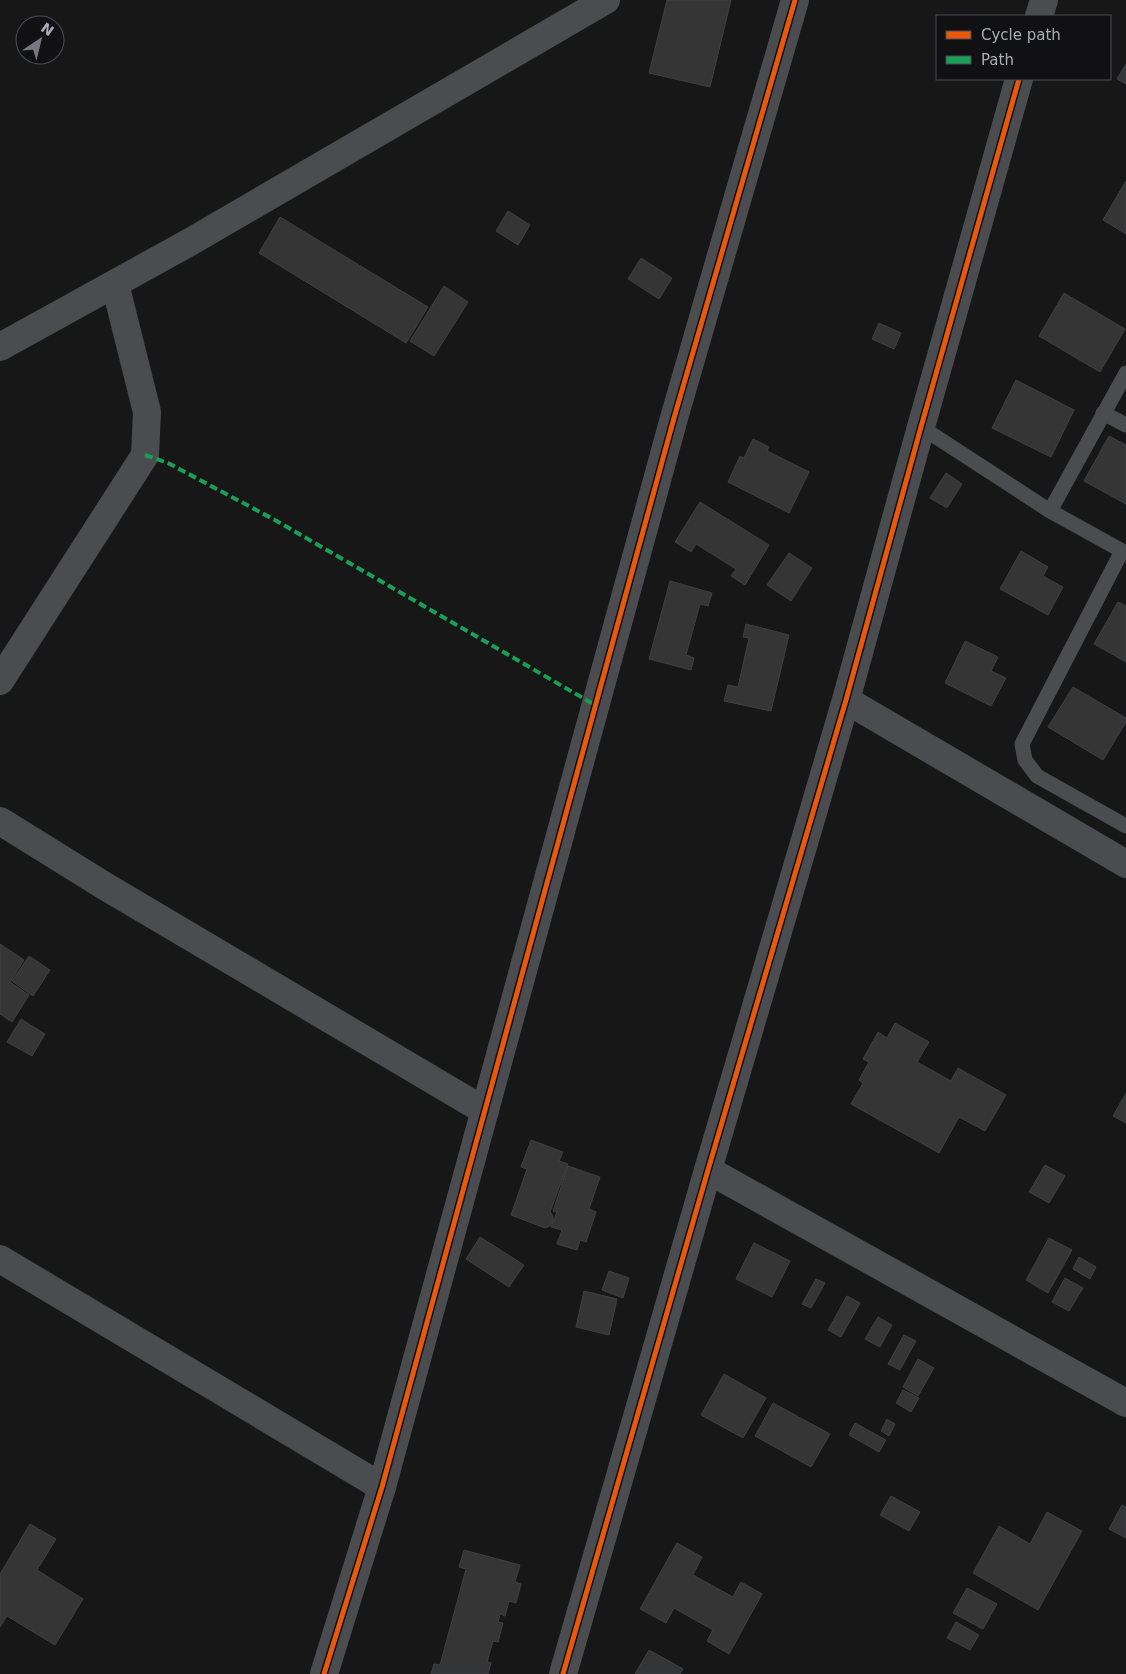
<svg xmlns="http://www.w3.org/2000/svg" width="1126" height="1674" font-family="'DejaVu Sans',sans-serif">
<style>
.building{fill:#353536;stroke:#3f4043}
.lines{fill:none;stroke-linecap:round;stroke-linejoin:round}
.service{stroke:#4b4c50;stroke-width:15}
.minor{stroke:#4b4c50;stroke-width:28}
.quiet{stroke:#1a9f57;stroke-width:4;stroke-dasharray:8 4;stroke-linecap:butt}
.cycleway-casing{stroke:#111113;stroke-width:8}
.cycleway{stroke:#e8590c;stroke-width:5}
</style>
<rect width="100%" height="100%" fill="#171717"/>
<g class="building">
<polygon points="667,0 731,0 710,87 649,73"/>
<polygon points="1126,64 1126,84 1117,79"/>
<polygon points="1126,181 1126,234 1103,220"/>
<polygon points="508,211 530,225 518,245 496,231"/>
<polygon points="280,217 428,307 406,343 259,253"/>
<polygon points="641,258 672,278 659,299 628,279"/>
<polygon points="444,286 468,302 434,356 410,341"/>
<polygon points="1064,293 1125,329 1100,372 1039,336"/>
<polygon points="879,323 901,333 894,349 872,339"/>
<polygon points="1016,380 1074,410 1051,457 992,428"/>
<polygon points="1109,436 1126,445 1126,504 1084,481"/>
<polygon points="753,439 769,447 767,451 809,472 789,513 728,482 740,456 744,458"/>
<polygon points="946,473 962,484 947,508 930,498"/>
<polygon points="700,502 769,545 745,585 731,576 736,569 696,544 691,552 675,542"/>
<polygon points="1021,551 1048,567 1043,576 1063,587 1048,615 1000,589"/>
<polygon points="789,553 812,568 791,601 767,585"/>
<polygon points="670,581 712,593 708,606 700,604 686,655 694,658 691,670 649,659"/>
<polygon points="1118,602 1126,606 1126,662 1094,644"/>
<polygon points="746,624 789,635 771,711 724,701 728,685 738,687 749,638 743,637"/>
<polygon points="965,641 998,657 991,671 1006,678 991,706 945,683"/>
<polygon points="1073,687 1126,718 1126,722 1103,760 1048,727"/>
<polygon points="0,944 24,960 10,982 29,995 12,1022 0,1014"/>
<polygon points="29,956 50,970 33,996 12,981"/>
<polygon points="21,1019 45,1034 32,1056 7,1042"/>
<polygon points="895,1023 929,1042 917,1062 951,1081 958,1068 1006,1095 985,1131 959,1117 939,1153 851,1104 863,1083 859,1080 869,1062 863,1059 878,1032 887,1038"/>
<polygon points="1126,1093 1126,1123 1113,1116"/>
<polygon points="531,1140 563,1152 559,1161 568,1164 550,1212 553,1216 553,1220 550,1226 545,1228 511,1215 527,1169 521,1167"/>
<polygon points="1045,1165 1065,1176 1049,1203 1029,1192"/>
<polygon points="568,1166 600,1177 589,1209 596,1212 586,1242 580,1240 577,1250 557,1244 562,1230 551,1227 557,1212 553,1211"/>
<polygon points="480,1237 524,1265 509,1287 466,1259"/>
<polygon points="1049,1238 1072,1250 1048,1293 1026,1280"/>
<polygon points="754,1243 790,1261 772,1297 736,1279"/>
<polygon points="1079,1257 1096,1267 1090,1279 1073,1269"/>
<polygon points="609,1271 629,1278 623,1298 602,1290"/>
<polygon points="1065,1278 1083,1288 1069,1311 1052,1302"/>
<polygon points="816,1279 825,1283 811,1308 802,1304"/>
<polygon points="584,1291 617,1299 609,1335 576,1327"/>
<polygon points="847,1296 860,1303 841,1337 828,1330"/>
<polygon points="878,1317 892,1325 880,1347 865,1339"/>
<polygon points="904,1335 916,1341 900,1370 888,1364"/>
<polygon points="918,1359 934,1368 918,1396 903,1387"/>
<polygon points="724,1374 766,1398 743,1438 701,1415"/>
<polygon points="903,1390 919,1398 911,1412 896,1403"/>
<polygon points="773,1403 830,1434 811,1467 755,1436"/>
<polygon points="887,1419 895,1424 889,1436 881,1431"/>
<polygon points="855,1423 886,1440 879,1452 849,1435"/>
<polygon points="891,1496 920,1512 909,1531 880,1515"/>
<polygon points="1122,1505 1126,1507 1126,1538 1109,1529"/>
<polygon points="1047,1512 1082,1531 1038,1610 973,1573 999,1526 1030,1544"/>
<polygon points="30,1524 56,1539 37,1570 83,1599 55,1645 7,1616 0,1627 0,1574"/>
<polygon points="677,1543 702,1557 693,1575 733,1597 741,1582 762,1594 729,1654 707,1641 713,1630 674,1608 666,1623 640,1609"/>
<polygon points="464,1550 520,1565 515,1582 521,1584 516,1603 509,1601 505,1616 500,1614 498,1622 503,1623 498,1642 493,1641 487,1662 491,1663 488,1674 431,1674 434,1664 440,1665 466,1569 459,1567"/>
<polygon points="967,1588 997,1604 983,1629 953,1613"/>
<polygon points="956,1622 979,1635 970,1650 947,1638"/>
<polygon points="649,1650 683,1669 680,1674 635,1674"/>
</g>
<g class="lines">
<g class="service">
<polyline points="1103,413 1126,425"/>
<polyline points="921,427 1050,511 1126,553"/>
<polyline points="1050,511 1126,373"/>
<polyline points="1122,551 1022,744 1025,760 1037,776 1126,826"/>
</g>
<g class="minor">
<polyline points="1039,16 1044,0"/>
<polyline points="0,347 190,242 606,0"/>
<polyline points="0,681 145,455 147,412 115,284"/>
<polyline points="846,700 1126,864"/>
<polyline points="0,821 103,885 485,1111"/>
<polyline points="708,1170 1126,1403"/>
<polyline points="0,1259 382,1487"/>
<polyline points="324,1674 382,1487 674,418 795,0"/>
<polyline points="563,1674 708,1170 846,700 921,427 1019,79"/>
</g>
<polyline class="quiet" points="145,455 168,463 275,520 595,705"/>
<defs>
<g id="cycleway">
<polyline points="324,1674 382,1487 674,418 795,0"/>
<polyline points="563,1674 708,1170 846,700 921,427 1019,79"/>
</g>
</defs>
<use href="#cycleway" class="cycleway-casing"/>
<use href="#cycleway" class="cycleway"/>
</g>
<rect x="936" y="15" width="175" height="65" fill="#111113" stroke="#4d4f55"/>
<rect x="946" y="31" width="25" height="8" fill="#e8590c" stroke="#4d4f55"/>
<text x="981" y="40" font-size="15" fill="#a8adb8">Cycle path</text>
<rect x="946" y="56" width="25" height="8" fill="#1a9f57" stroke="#4d4f55"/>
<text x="981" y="65" font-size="15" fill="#a8adb8">Path</text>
<g transform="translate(40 40) rotate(35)"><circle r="24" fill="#111113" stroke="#4d4f55"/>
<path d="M0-4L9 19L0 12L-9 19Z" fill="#757880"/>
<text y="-8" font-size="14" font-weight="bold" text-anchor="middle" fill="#a8adb8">N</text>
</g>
</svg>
